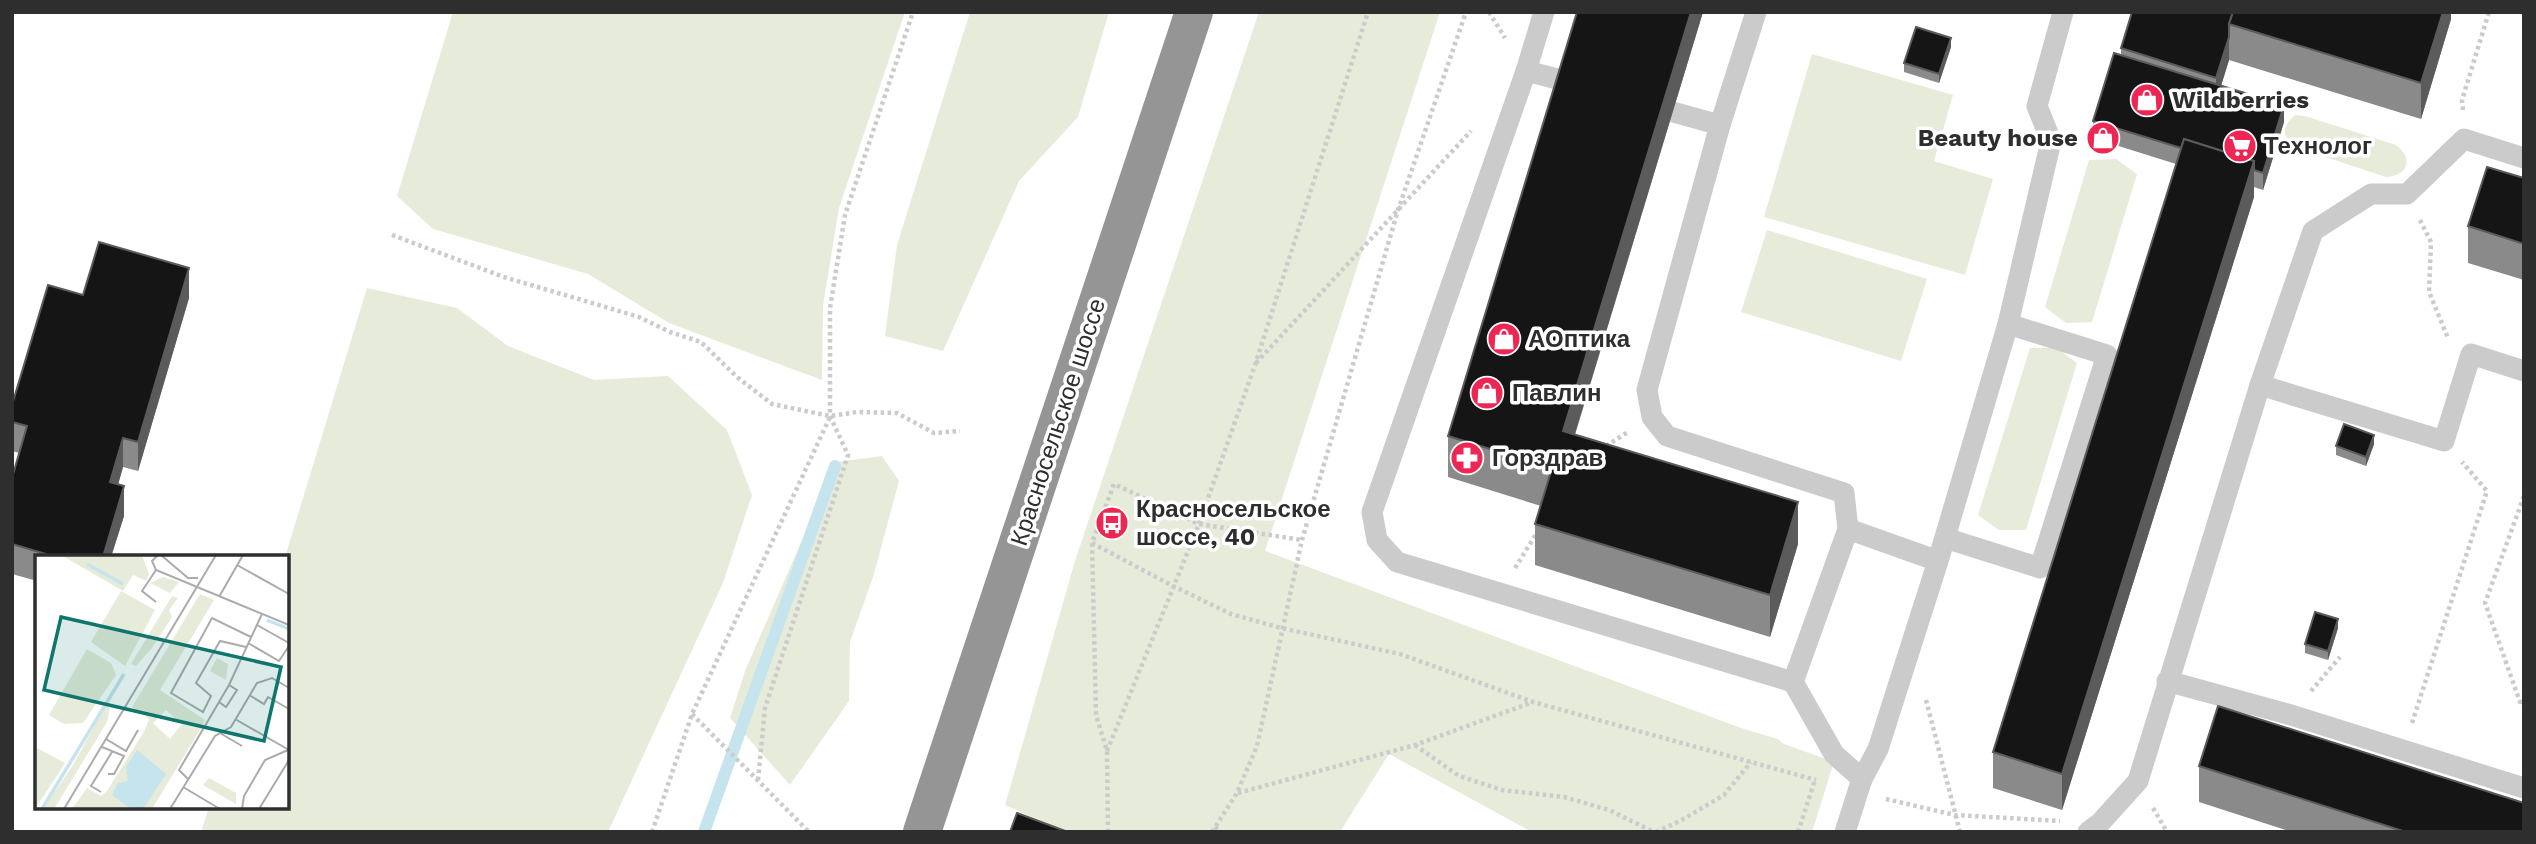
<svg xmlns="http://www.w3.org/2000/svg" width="2536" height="844" font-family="'Work Sans',sans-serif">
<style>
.green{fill:#e7ecda}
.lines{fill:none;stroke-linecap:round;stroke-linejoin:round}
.stream{stroke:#c5e4ed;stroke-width:12}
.path{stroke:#cbcbcb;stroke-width:4.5;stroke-dasharray:3.5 3.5;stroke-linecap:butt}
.lane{stroke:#cbcbcb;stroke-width:21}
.highway{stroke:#959595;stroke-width:38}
.wall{fill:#8a8a8a}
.shaded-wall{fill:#5b5b5b}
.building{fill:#151515;stroke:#5b5b5b;stroke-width:2}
.labels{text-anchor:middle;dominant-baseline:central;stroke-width:7;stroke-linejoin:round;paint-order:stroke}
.poi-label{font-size:24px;font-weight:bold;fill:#2e2e2e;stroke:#fff;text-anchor:start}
.street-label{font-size:24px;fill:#2e2e2e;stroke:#fff}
.inset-river{fill:none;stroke:#c5e4ed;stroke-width:3.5}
.inset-road{fill:none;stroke:#ababab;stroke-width:2}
.view{fill:#0f766e;fill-opacity:0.15;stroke:#0f766e;stroke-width:3.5}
.inset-edge{fill:none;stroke:#2e2e2e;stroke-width:3.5}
</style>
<rect width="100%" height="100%" fill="#fff"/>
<g class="green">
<polygon points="453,12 905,12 839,208 823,306 822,380 669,323 588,274 433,229 397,196"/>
<polygon points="970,12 1109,12 1078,117 1019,181 943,351 885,336 897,245"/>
<polygon points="1259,12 1440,12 1265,551 1741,728 1778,739 1784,744 1834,762 1812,832 1532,832 1389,754 1340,832 1065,832 1005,805 1075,561"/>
<polygon points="1812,54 1953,95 1934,161 1993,179 1965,275 1764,217"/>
<path d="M2295 115 2305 116 2396 145C2414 158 2408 176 2386 177L2295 147C2281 137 2282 126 2295 115Z"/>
<polygon points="2116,159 2137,174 2092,322 2066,323 2045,307 2089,160"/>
<polygon points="1767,230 1927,279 1901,361 1741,312"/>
<polygon points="367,288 457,308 508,346 594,380 668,376 727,430 752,495 723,583 608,832 201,832 209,807 287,807 287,557 285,557"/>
<polygon points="2030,348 2057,348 2077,363 2026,530 1999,530 1978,515"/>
<polygon points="882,456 899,481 874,574 850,642 849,701 790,785 730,718 745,671 836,462"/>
</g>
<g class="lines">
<polyline class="stream" points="704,832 835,466"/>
<g class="path">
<polyline points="1489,12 1505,38"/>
<polyline points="2521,12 2524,13"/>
<polyline points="2463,110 2462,100 2489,12"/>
<polyline points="2420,220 2431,242 2429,292 2448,338"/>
<polyline points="392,235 504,277 639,317 670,332 701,342 737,377 772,404 830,416 857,412 897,413 934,433 960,431"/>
<polyline points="1256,363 1471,131"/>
<polyline points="1606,446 1628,432"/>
<polyline points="2524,496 2485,603 2520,702 2524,701"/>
<polyline points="1092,543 1173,586 1231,614 1281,628 1400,654 1533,702 1816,780"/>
<polyline points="1515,568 1538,531"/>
<polyline points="2311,691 2340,657"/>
<polyline points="1926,700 1960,832"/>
<polyline points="692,714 809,832"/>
<polyline points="2412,723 2487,491 2462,462"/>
<polyline points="1415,745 1459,776 1502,790 1564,797 1609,810 1654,832"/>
<polyline points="1107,751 1199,524 1255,365 1368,12"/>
<polyline points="758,780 765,708 848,455 830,416 830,308 845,215 913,12"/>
<polyline points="1238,793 1415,745 1533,702"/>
<polyline points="1886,799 1955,815 2060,821"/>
<polyline points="2153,808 2167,832"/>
<polyline points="1215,827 1220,832"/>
<polyline points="652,832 692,714 830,417"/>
<polyline points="1108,832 1107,751 1096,715 1092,543 1114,484 1199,524 1302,540"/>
<polyline points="1212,832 1237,793 1257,746 1302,540 1398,210 1466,12"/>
<polyline points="1656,832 1680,821 1724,795 1751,762"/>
<polyline points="1798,832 1815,780"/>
</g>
<g class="lane">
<polyline points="1544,12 1526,71 1372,512 1377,540 1397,562 1793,682 1848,529 1844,493 1667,436 1652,417 1647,390 1720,125 1756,12"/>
<polyline points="1526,71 1569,82"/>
<polyline points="1673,112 1720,125"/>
<polyline points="2260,385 2444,441 2471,354 2524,371"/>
<polyline points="1848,529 1938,561"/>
<polyline points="1945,538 2040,568 2107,355 2008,324"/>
<polyline points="2167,681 2291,715 2524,788"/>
<polyline points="1793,682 1834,754 1862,779"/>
<polyline points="1845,832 1862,779 1878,749 1938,561 2008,324 2051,141 2037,106 2063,12"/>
<polyline points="2088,832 2100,823 2138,781 2260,385 2313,231 2371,194 2407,194 2464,139 2524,158"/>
</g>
<polyline class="highway" points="922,832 1194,12"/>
</g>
<g class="wall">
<polygon points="1577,12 1703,12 1575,435 1798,544 1770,637 1535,565 1535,524 1541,506 1448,477 1448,436"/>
<polygon points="2132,12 2451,12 2451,19 2421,119 2229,60 2221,86 2284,122 2263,190 2254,187 2254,197 2062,810 1993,788 1993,752 2176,164 2093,138 2093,121 2121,55 2121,48"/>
<polygon points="1951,47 1939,83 1904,72 1904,63"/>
<polygon points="2524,178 2524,280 2468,263 2468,226"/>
<polygon points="83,295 189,298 138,471 123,467 118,485 124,516 111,557 37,557 37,581 12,574 12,478 19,453 12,451 12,405"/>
<polygon points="2374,444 2366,466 2336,455 2336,446"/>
<polygon points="2338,628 2328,660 2305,653 2305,644"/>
<polygon points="2199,766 2524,832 2292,832 2199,802"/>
</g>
<g class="shaded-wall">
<polygon points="1691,12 1703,12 1563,473 1563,431"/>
<polygon points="2443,12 2451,12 2451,19 2421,119 2421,83"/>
<polygon points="2229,37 2229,60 2216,102 2216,78"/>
<polygon points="1951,38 1951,47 1939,83 1939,74"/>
<polygon points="2284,105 2284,122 2263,190 2263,173"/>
<polygon points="2254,161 2254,197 2062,810 2062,774"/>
<polygon points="189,268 189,298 138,471 138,442"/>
<polygon points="2374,435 2374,444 2366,466 2366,457"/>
<polygon points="123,438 123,467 110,512 110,482"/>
<polygon points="124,486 124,516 111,557 103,557"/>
<polygon points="1798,502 1798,544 1770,637 1770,595"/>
<polygon points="2338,619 2338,628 2328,660 2328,651"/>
</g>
<g class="building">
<polygon points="1577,12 1691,12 1563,431 1798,502 1770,595 1535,524 1552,468 1448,436"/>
<polygon points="2132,12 2233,12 2229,24 2229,37 2216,78 2121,48"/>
<polygon points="2233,12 2443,12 2421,83 2229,24"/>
<polygon points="1916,27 1951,38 1939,74 1904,63"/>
<polygon points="2114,53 2284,105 2263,173 2254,170 2254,161 2184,139 2181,148 2093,121"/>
<polygon points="2184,139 2254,161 2062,774 1993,752"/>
<polygon points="2487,167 2524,178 2524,244 2468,226"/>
<polygon points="99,242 189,268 138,442 123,438 110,482 124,486 103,557 56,557 12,544 12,478 27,426 12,422 12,405 48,285 83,295"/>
<polygon points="2344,424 2374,435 2366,457 2336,446"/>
<polygon points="2315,612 2338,619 2328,651 2305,644"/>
<polygon points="2218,706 2524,803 2524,832 2406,832 2199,766"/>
<polygon points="1017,813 1068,832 1010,832"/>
</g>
<defs>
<symbol id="shop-disc" viewBox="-11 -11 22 22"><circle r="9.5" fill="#ee2654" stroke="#fff"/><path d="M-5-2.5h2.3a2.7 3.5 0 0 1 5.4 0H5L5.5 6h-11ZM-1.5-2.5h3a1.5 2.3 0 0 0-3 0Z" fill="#fff"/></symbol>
<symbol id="supermarket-disc" viewBox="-11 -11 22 22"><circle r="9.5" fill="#ee2654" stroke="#fff"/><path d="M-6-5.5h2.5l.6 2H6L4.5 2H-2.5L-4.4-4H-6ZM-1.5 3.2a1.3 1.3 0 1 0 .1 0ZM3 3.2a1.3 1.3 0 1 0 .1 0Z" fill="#fff"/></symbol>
<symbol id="pharmacy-disc" viewBox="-11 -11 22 22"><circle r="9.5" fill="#ee2654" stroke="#fff"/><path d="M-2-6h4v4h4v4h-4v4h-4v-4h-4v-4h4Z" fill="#fff"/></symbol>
<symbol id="bus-disc" viewBox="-11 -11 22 22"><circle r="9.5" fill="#ee2654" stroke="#fff"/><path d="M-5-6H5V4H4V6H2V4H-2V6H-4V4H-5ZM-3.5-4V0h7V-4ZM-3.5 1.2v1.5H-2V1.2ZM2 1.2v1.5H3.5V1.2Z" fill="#fff"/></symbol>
</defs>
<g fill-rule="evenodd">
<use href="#shop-disc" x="2128" y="81" width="38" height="38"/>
<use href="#shop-disc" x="2084" y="119" width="38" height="38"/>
<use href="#supermarket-disc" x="2221" y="127" width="38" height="38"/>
<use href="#shop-disc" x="1485" y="320" width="38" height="38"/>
<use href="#shop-disc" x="1468" y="374" width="38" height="38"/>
<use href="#pharmacy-disc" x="1448" y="439" width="38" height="38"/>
<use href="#bus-disc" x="1093" y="504" width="38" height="38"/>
</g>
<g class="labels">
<g class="poi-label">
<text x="2172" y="100">Wildberries</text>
<text x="2078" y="138" text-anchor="end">Beauty house</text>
<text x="2264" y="146">Технолог</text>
<text x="1528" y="339">АОптика</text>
<text x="1512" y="393">Павлин</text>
<text x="1492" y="458">Горздрав</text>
<text x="1136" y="509">Красносельское<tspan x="1136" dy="28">шоссе, 40</tspan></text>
</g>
<g class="street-label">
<text transform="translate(1058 422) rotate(-72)">Красносельское шоссе</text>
</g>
</g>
<g transform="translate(35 555)">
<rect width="254" height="254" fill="#fff"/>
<path d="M26 0H107L114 19 111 26 98 20 88 36ZM128 22 144 27 135 38 115 28ZM86 36 120 55 90 111 56 87ZM165 39 179 45 125 135 170 165 166 173 117 254H37L52 233 66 241 72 236 110 175 114 164 97 152ZM131 155 147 169 135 184 118 168ZM137 41 143 43 134 55 137 62 117 93 101 111 96 109ZM52 94 76 108 81 120 48 168 29 169 14 160ZM182 103 193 109 191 125 175 116ZM71 150 75 153 72 167 19 254H8L38 210ZM2 193 30 208 0 254V194ZM174 223 201 238V249L168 230Z" fill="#e7ecda" fill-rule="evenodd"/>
<path d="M102 195 131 219 108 254H96L77 240 83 228 93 226 91 212Z" fill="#c5e4ed"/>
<path class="inset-river" d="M52 9 88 29M232 65 254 74M7 254 89 119"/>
<path class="inset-road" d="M123 0 117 6 121 15 254 70M126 0 153 23H163M202 10 254 39M121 15 107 36 121 47M184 42 208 0M222 70 254 88M213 88 244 106 254 91M211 92 185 86 161 128 176 141 168 157 136 138 177 63 216 82M214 140 229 149 233 142 254 154M184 147 191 152 202 135 194 130M200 164 254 195M185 178 207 191M71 184 91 196 103 175M67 192 89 201 79 219H73M153 224 144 215 194 130 227 59M148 232 185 254M66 237 56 231 77 197M29 254 181 0M135 254 180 181 196 172 222 128 237 123 254 133M207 254 209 241 230 205 253 195M224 254 254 205"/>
<path class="view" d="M26 62 246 112 229 186 9 135Z"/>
<rect width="254" height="254" class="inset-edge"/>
</g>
<rect width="2536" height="844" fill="none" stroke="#2e2e2e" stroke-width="28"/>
</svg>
